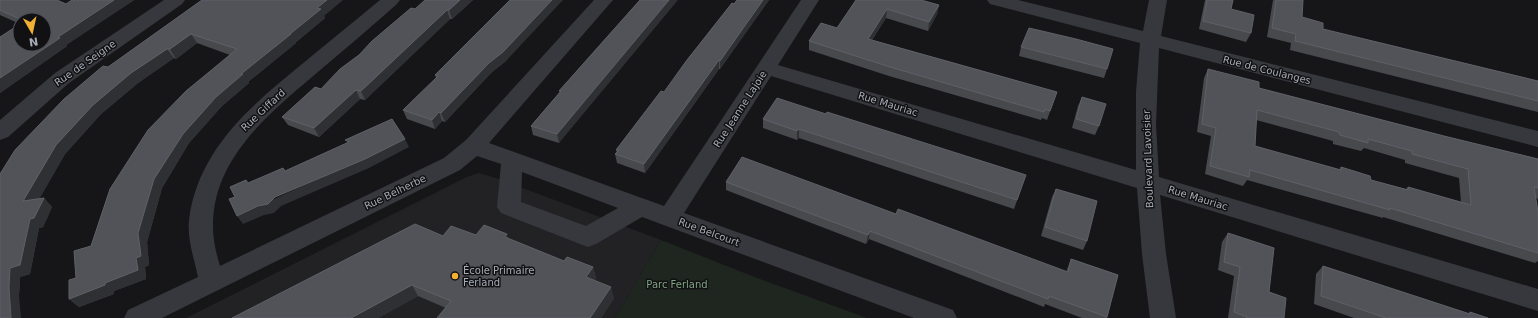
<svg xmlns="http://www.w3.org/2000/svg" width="1538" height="318" font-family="'DejaVu Sans',sans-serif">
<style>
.built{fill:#222225}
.green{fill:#1e261f}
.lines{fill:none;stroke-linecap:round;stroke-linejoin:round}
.minor{fill:#37383d;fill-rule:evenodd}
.wall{fill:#47494d;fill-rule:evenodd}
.shaded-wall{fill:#2f3033}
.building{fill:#525359;stroke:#5f6168;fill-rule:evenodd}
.poi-dot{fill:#f2b134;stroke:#111113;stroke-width:1.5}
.labels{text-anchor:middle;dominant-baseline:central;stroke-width:3;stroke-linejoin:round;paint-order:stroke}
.street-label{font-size:10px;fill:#a8adb8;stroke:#111113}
.poi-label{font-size:10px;fill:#a8adb8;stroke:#111113;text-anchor:start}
.park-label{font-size:10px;fill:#7fa381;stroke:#111113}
</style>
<rect width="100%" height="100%" fill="#161618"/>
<polygon class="built" points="479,173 499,179 661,240 615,318 186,318 467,177"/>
<polygon class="green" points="661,240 752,276 867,318 615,318"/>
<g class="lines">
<g class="minor">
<polygon points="164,0 185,0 182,4 69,83 8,137 0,140 0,120 55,73"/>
<path d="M380 0H400L397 4C369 29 340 53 312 77 266 116 212 161 213 227 213 240 216 253 220 266L444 158 466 140 594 0H613L489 143 664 206 801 0H819L778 65 1136 170V92L1140 43 990 4 987 0H1018L1143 31 1149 0H1167L1161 36 1538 131V147L1159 48 1156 125 1159 177 1538 289V311L1160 195 1166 254 1176 318H1150L1142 254 1137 188 771 76 684 213 953 310 957 318H914L642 217 596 244 588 247 580 244 501 213 497 207 501 164 477 156 460 170 162 318H124L128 310 198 277C194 258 187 239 189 220 198 148 254 103 307 60 331 40 356 20 380 0ZM522 172 618 208 586 226 521 202Z"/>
</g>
</g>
<g class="wall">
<path d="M0 0 66 4 78 0H134L66 45 67 46 0 93V37L20 24 0 15ZM20 20H44L20 44Z"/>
<polygon points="202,0 324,16 325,18 295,43 296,43 248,82 249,83 222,106 189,143 162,188 147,242 149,265 145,267 146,279 114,291 114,294 79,307 69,299 76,278 91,246 230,55 197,43 176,59 174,58 138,83 101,114 65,154 39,199 44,198 52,207 43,227 39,228 30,274 20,277 19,296 0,174 108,67"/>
<polygon points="473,0 452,19 450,19 365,100 360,99 319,137 288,125 282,117 321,89 359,55 415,9"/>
<polygon points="640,0 559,143 533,135 531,126 560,92 559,91"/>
<polygon points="737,0 769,0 720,69 719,69 645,173 617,163 615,154 617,153 616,150 664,92"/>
<polygon points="856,0 939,5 937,14 928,31 886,18 872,40 1057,92 1047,120 1042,118 1041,120 889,76 809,50 809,41 837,28"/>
<polygon points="1205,0 1233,0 1231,9 1251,33 1246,42 1199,29"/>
<polygon points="1273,0 1303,0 1302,17 1323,29 1538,81 1538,112 1290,50 1291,43 1267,37"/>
<polygon points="1021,47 1107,69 1104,78 1019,56"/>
<polygon points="506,61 492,72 445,122 442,121 435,129 407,119 403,110 436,78 435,75"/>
<path d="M1208 69 1259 88 1444 136 1538 159V199L1536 198 1538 212V261L1535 263 1383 217V218L1247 180 1243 186 1205 174 1211 136 1197 132 1204 78ZM1256 120 1333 141V144L1361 151 1364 148 1405 160V163L1459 178 1461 202 1408 187 1406 189 1371 180 1341 167 1339 170 1255 146Z"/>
<polygon points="1082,97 1099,126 1095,135 1072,128 1078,106"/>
<polygon points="826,114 1026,175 1014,209 799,138 797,140 763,128 763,119"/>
<polygon points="726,182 896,214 1066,272 1071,259 1118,275 1107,318 1082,318 1045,304 1044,307 869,239 866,244 726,190"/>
<polygon points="1056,189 1087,241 1083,250 1041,236 1052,197"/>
<polygon points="1228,233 1269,292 1284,318 1228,318 1234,276 1218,270 1222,242"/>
<polygon points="476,235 509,239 564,261 593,267 596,278 594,281 614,298 601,318 437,318 446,308 418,296 378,318 232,318 443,236"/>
<polygon points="1323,266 1468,314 1470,312 1488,318 1354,318 1314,304 1316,274"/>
</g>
<g class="shaded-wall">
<polygon points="114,0 134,0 66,45 67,46 0,93 0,78 58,37"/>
<polygon points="327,0 343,0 324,16 325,18 295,43 296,43 248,82 249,83 222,106 189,143 162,188 147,242 149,265 145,267 146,279 114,291 114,294 79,307 69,299 105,283 138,233 154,179 183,134 216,97 241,74 290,34 317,8"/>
<polygon points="460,0 473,0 452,19 449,10"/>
<polygon points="552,0 563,0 506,61 492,72 445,122 441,113 489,63"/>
<polygon points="669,0 678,0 559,143 557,134"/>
<polygon points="763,0 769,0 720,69 720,61"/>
<polygon points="939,5 937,14 928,31 929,22"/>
<polygon points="887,9 886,18 867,47 868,39"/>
<polygon points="447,10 450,19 365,100 361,91"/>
<polygon points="191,34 197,43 176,59 170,49"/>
<polygon points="167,49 174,58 138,83 101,114 65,154 33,210 23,201 56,145 93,105 131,73"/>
<polygon points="719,60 719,69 645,173 644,164"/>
<polygon points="356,90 360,99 319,137 314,128"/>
<polygon points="439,112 442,121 435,129 432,120"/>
<polygon points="799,129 799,138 797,140 797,131"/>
<polygon points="405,139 409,147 369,168 281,206 274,213 264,215 243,224 237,216"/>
<polygon points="44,198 52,207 43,227 39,228 30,274 20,277 19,296 21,318 11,318 9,287 10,268 30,219"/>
<polygon points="870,231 869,239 866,244 868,235"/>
<polygon points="507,234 512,245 505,237"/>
<polygon points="593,267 596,278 589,288 586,277"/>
<polygon points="412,285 418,296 378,318 351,318"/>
<polygon points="611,287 614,298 601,318 590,318"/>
</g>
<g class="building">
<polygon points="0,0 57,0 66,4 72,0 77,1 78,0 114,0 58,37 60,38 0,78 0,37 20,24 20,44 44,44 44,20 22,20 0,10"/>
<polygon points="202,0 327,0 317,8 321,9 290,34 291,34 241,74 243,74 216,97 183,134 154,179 138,233 141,256 136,258 138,270 105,283 105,285 69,299 69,280 76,278 74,251 91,246 110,189 148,130 186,91 237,49 191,34 170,49 167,49 131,73 93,105 56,145 23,201 44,198 34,218 30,219 20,265 10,268 9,287 11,318 0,318 0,174 15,150 64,99 103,66 108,67"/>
<polygon points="425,0 460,0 449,10 447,10 361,91 356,90 314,128 282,117 315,87 321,89 340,69 359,55 372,41 411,8 415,9"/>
<polygon points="510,0 552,0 503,52 489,63 441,113 439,112 432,120 403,110 438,76 435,75"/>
<polygon points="640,0 669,0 557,134 531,126 561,91 559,91"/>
<polygon points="737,0 763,0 720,61 719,60 644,164 615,154 619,150 616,150 661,91 664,92 687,60 732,3 734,4"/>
<polygon points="856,0 921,0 939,5 929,22 887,9 868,39 1057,92 1050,111 1045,109 1044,112 890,67 809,41 821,23 837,28"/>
<polygon points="1207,0 1233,0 1231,9 1254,15 1251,33 1203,21"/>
<polygon points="1276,0 1303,0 1302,17 1323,23 1323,29 1538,81 1538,101 1295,41 1296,34 1272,28"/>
<polygon points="1029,28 1076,39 1113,49 1107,69 1021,47"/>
<path d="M1208 69 1259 82V88L1444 136 1538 159V188L1534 187 1538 212V253L1390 208V210L1250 170 1249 177 1210 166 1216 128 1202 124ZM1257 110 1339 132 1340 135 1368 143V139L1412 151V154L1468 169 1471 205 1408 187V190L1371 180 1370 176 1341 167V170L1255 146Z"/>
<polygon points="1082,97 1106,104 1099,126 1076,119"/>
<polygon points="777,98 826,114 827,112 1026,175 1017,200 799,129 797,131 763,119"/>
<polygon points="392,119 405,139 365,159 275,197 268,204 258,206 237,216 229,199 235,197 230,187 246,180 248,183 283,168 285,171 349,142 345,140"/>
<polygon points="742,157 896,214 898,209 1068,272 1071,259 1118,275 1107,317 1049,296 1048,299 870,231 868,235 726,182"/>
<polygon points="1056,189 1097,201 1087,241 1045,227"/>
<polygon points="415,224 443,236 451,226 476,235 484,225 507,234 505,237 564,261 567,257 593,267 586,277 611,287 590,318 437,318 451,301 412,285 351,318 232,318"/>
<polygon points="1228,233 1274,248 1269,292 1286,298 1284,318 1246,318 1247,317 1234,312 1240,267 1224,262"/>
<polygon points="1323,266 1470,314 1470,312 1488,318 1386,318 1321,296"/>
</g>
<circle class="poi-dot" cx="455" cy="276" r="4"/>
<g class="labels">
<g class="street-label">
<text transform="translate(85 63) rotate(-35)">Rue de Seigne</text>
<text transform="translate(1267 70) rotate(14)">Rue de Coulanges</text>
<text transform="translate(888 104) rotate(17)">Rue Mauriac</text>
<text transform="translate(740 109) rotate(-57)">Rue Jeanne Lajoie</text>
<text transform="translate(263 110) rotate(-43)">Rue Giffard</text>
<text transform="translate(1148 159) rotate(-92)">Boulevard Lavoisier</text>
<text transform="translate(395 192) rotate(-26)">Rue Belherbe</text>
<text transform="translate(1198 198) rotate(17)">Rue Mauriac</text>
<text transform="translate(709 232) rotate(20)">Rue Belcourt</text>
</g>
<g class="poi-label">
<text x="463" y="270">École Primaire<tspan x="463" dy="12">Ferland</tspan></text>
</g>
<g class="park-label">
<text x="677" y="284">Parc Ferland</text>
</g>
</g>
<g transform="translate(32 32) rotate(171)"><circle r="19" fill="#111113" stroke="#4d4f55"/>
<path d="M0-3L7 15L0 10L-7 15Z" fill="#f2b134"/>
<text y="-6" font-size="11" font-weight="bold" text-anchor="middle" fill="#a8adb8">N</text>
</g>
</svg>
